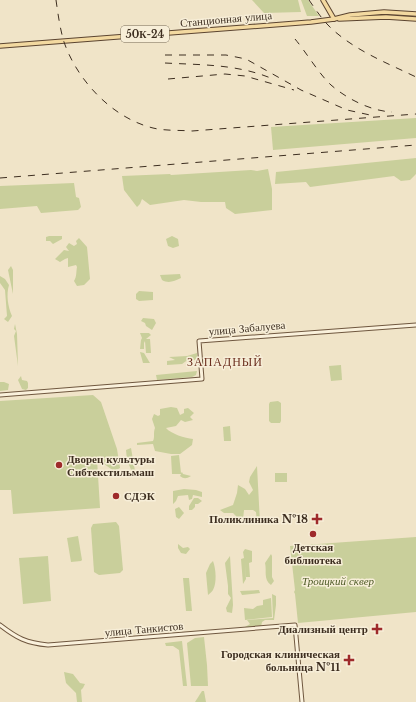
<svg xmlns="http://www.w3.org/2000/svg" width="416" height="702" font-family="'Libre Baskerville',serif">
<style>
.green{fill:#c9cf9b}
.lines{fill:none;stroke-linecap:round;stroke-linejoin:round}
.secondary-casing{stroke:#6f573f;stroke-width:5}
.primary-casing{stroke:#5b4430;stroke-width:5.5}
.secondary{stroke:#faf1dc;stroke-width:3}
.primary{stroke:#f3d9a0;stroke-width:3.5}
.rail{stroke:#3d2e20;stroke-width:1;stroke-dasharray:7 7;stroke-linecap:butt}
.poi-dot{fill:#9e2a2b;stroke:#f7eed8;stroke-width:1.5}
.labels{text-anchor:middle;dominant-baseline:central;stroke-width:3;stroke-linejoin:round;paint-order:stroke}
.shield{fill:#f7eed8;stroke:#756857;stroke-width:1}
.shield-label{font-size:10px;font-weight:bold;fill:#3d2e20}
.street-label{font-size:11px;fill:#3d2e20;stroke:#f7eed8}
.poi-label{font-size:11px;font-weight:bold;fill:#3d2e20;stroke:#f7eed8;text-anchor:end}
.park-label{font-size:11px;font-style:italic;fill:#4d5a26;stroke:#f7eed8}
.neighbourhood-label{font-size:12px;letter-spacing:1px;fill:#6b2e1e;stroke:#f7eed8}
</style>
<rect width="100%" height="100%" fill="#f0e4c8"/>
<g class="green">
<polygon points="252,0 298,0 301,12 264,13"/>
<polygon points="301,0 308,0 319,16 307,16"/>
<polygon points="416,118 416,138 273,150 271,127"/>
<polygon points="416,158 416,174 410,180 401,181 394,176 310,187 306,182 275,184 276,172"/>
<polygon points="268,169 272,189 272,210 235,214 226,208 225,202 201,202 184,200 150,205 142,199 140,204 137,207 124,190 122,176 170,174 171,175 251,170 257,171"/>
<polygon points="74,183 76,197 79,198 81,207 78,210 41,213 37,206 0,209 0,186"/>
<polygon points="49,236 62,236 62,239 53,244 50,241 46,241 46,237"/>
<polygon points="172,236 178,239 179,246 173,248 168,246 166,239"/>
<path d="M79 238 87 247 90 279 84 285 77 286 74 281C77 276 76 272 77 267L76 265 68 267V258L65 259 60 262 55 259 64 250 69 251 66 247 69 243 74 246 77 244 76 241Z"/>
<polygon points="11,266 13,270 13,294 8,270"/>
<path d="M180 274 181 278C174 281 169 284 162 280L160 275Z"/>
<path d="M0 276 5 279 9 285C6 295 8 307 12 316L8 322 4 319 7 316 5 290 0 283Z"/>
<polygon points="139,291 153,292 153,300 139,301 136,299 136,294"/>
<polygon points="143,318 154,319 156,323 152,330 146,326 145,323 141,321"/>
<polygon points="15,324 17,334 18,366 14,336 16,331 14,329"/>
<polygon points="140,333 149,333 151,335 146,339 150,339 151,353 146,353 145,341 144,343 144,349 140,349 141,340 142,338"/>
<polygon points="140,352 144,353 150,363 143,363"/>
<polygon points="197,353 197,358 195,360 189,359 182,364 167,365 167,361 175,360 169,357 187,356"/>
<polygon points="341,365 342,380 331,381 329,366"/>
<polygon points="197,371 196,375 192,377 157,380 156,375"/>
<polygon points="21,376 22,380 27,381 28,383 28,388 26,390 22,389 18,380"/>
<polygon points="0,382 4,382 9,384 8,390 0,391"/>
<polygon points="93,395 101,402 117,449 120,468 114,471 97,459 100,508 13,514 11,490 0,490 0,401"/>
<polygon points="278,401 281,403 281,421 280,423 271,423 269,421 269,404 270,402"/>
<path d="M171 407 177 408 180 415 184 413V409L188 408 194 413 190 417 193 420 185 422 181 420 176 426 166 428C171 434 185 438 193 439L192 445 180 454H171L155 451 153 444 137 445V443L153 441C155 437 153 433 155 428L152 419 154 414 158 416 160 415V409Z"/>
<polygon points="230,426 231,441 224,441 223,427"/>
<polygon points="131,448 135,471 132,472 127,460 126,450"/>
<path d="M179 455 181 473 182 472 183 474 191 476C186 479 184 479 180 476L181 474H172L171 456Z"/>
<polygon points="257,466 260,523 257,524 256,512 253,510 244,510 243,520 237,520 236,516 233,513 224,513 220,510 233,505 237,493 238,485 245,489 249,495 253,490 249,482 250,477"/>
<rect x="275" y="473" width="12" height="9"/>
<polygon points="184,489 196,490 202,492 202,497 193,495 192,499 189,500 188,495 178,496 176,501 173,504 173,491"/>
<polygon points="194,498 198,498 202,501 198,504 195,504 195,507 192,510 189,510 189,506"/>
<polygon points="179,507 184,513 179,519 176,517 175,509"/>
<polygon points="116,522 119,526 123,570 120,573 99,575 94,572 91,528 93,524"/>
<polygon points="78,536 82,560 81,561 71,562 67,538"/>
<polygon points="416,537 416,612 298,623 295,594 294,592 295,590 290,546"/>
<polygon points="178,544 183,548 188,547 190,549 186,554 181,553 178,548"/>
<polygon points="245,549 252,551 252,562 249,563 250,577 246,577 245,563 246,579 243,584 241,559 244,558 243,552"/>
<path d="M271 554 272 556V577L274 581 271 585C263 579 267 571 265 563Z"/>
<polygon points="48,556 51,601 23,604 19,558"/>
<polygon points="230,556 233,605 232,613 227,612 226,608 231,598 228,594 228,586 225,563"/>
<path d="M213 561C216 569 217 583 213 590 212 592 210 593 208 595L206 573 210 564Z"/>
<polygon points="183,578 189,578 192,611 186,611"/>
<polygon points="259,590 260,593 242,595 240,591"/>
<polygon points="272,594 276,596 276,605 274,620 265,620 262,622 261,627 247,628 245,627 250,624 247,620 273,618"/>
<polygon points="271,598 272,617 245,620 244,608 253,609 257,606 263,605 263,600"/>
<polygon points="204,637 207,665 208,686 191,686 187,643 195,638"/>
<polygon points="182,641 187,686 183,686 179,650 173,646 166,646 165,643"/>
<polygon points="64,672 73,674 80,683 85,684 83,688 81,690 82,702 77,702 76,693 66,683"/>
<polygon points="202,691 204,691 206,702 195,702"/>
</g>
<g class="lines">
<defs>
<g id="secondary">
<polyline points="0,395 202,379 199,341 416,325"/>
<path d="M0 625C17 638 26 643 48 645L295 625 302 702"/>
</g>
<g id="primary">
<polyline points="323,0 334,19"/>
<polyline points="339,19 386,17 416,19"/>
<polyline points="0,46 311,22 334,19 350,15 384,12 416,14"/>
</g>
</defs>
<use href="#secondary" class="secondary-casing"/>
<use href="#primary" class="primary-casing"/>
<use href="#secondary" class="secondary"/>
<use href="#primary" class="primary"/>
<g class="rail">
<path d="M56 0C58 14 60 29 64 42 77 80 112 118 153 128 165 131 179 130 192 131L416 114"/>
<path d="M309 0C316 10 323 21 332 29 356 51 387 63 416 77"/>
<path d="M295 39C306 52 319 74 331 85 347 99 371 111 392 112"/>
<polyline points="165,55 226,55 246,59 301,90 347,110 370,115"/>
<path d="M165 63C202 65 238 64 273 79"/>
<polyline points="168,79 225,74 245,76 294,90"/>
<polyline points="0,178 416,145"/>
</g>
</g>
<g class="poi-dot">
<circle cx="59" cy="465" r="4"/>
<circle cx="116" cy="496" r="4"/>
<path d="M315 513h4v4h4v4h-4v4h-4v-4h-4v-4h4z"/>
<circle cx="313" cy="534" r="4"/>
<path d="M375 623h4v4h4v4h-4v4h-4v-4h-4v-4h4z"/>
<path d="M347 654h4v4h4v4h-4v4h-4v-4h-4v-4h4z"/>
</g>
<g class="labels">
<rect class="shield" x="121" y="26" width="48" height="16" rx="3"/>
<g class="shield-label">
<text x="145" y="34">50К-24</text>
</g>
<g class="street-label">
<text transform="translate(226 19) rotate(-5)">Станционная улица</text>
<text transform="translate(247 328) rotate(-5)">улица Забалуева</text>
<text transform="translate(144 629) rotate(-5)">улица Танкистов</text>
</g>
<g class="poi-label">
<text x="67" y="459" text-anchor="start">Дворец культуры<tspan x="67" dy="13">Сибтекстильмаш</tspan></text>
<text x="124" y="496" text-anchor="start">СДЭК</text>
<text x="308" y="519">Поликлиника №18</text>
<text x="313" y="547" text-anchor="middle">Детская<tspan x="313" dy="13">библиотека</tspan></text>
<text x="368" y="629">Диализный центр</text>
<text x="340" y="654">Городская клиническая<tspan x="340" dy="13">больница №11</tspan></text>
</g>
<g class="park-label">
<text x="338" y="581">Троицкий сквер</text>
</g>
<g class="neighbourhood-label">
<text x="225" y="361">ЗАПАДНЫЙ</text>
</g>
</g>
</svg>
